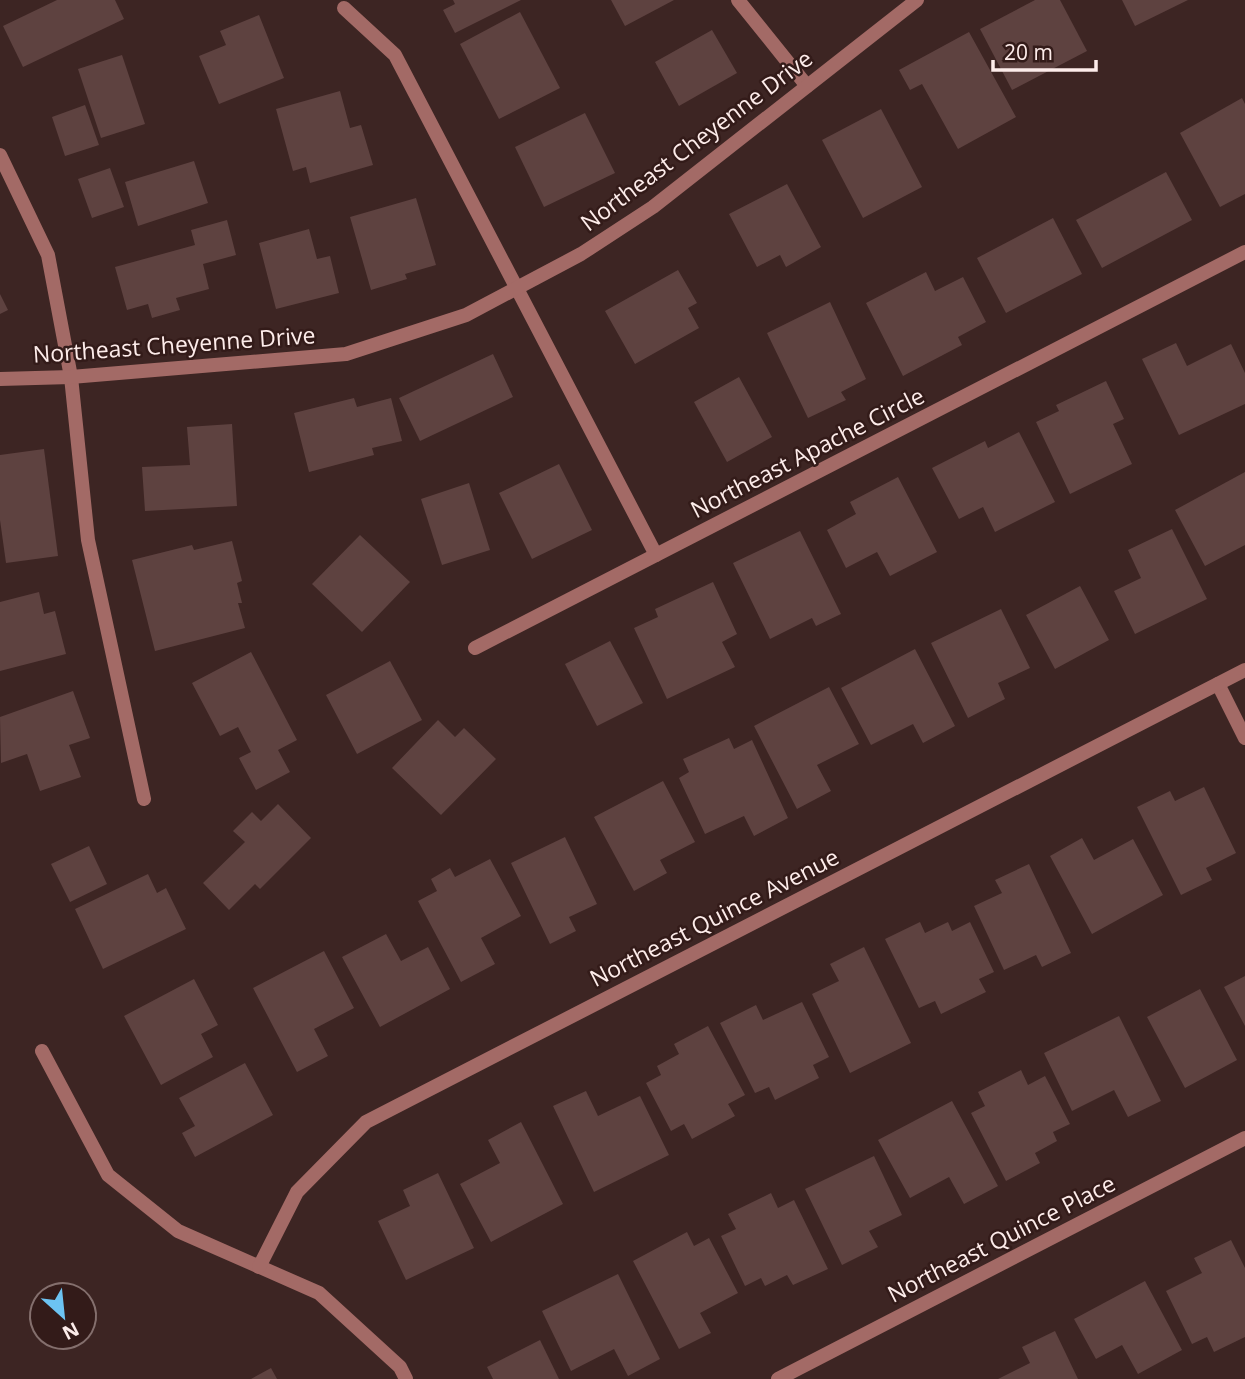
<svg xmlns="http://www.w3.org/2000/svg" width="1245" height="1379" font-family="'Open Sans',sans-serif">
<style>
.building{fill:#5e4240}
.lines{fill:none;stroke-linecap:round;stroke-linejoin:round}
.street{stroke:#a36a66;stroke-width:14}
.labels{text-anchor:middle;dominant-baseline:central;stroke-width:5;stroke-linejoin:round;paint-order:stroke}
.street-label{font-size:23px;fill:#fdecea;stroke:#331b19}
</style>
<rect width="100%" height="100%" fill="#3d2523"/>
<g class="building">
<polygon points="57,0 115,0 124,19 23,67 3,26"/>
<polygon points="453,0 521,0 455,33 443,10 455,4"/>
<polygon points="611,0 674,0 625,26"/>
<polygon points="1035,0 1060,0 1087,51 1012,90 980,29"/>
<polygon points="1122,0 1188,0 1135,26"/>
<polygon points="520,12 560,88 499,119 460,44"/>
<polygon points="259,15 284,78 219,104 199,56 226,45 220,31"/>
<polygon points="712,30 737,73 679,106 655,62"/>
<polygon points="969,32 1016,117 958,149 922,84 910,90 899,70"/>
<polygon points="122,55 145,124 101,138 78,69"/>
<polygon points="340,91 350,128 361,125 373,165 310,183 306,167 293,171 276,109"/>
<polygon points="1242,98 1245,104 1245,194 1220,207 1180,133"/>
<polygon points="85,105 99,145 65,156 52,117"/>
<polygon points="881,109 922,187 863,218 822,140"/>
<polygon points="585,113 615,173 544,207 515,147"/>
<polygon points="194,161 208,203 138,226 125,182"/>
<polygon points="110,168 124,207 92,218 78,179"/>
<polygon points="1166,172 1192,220 1102,268 1076,220"/>
<polygon points="787,184 821,247 786,267 780,255 757,267 729,214"/>
<polygon points="416,198 436,265 405,274 407,279 371,290 350,217"/>
<polygon points="1053,218 1082,274 1006,313 977,258"/>
<polygon points="227,220 236,255 203,264 209,289 176,298 180,310 152,318 148,304 127,310 115,267 195,245 191,230"/>
<polygon points="309,229 317,259 330,256 339,293 276,309 259,243"/>
<polygon points="678,270 697,303 688,308 699,328 635,364 605,311"/>
<polygon points="926,272 935,291 963,277 986,322 958,337 962,345 903,376 866,303"/>
<polygon points="0,294 8,310 0,314"/>
<polygon points="830,302 866,379 841,392 846,400 808,418 767,333"/>
<polygon points="1176,343 1187,366 1231,344 1245,373 1245,404 1179,435 1142,359"/>
<polygon points="493,354 513,397 420,441 399,398"/>
<polygon points="739,377 772,437 727,462 694,402"/>
<polygon points="1106,381 1124,419 1113,424 1132,464 1070,494 1036,422 1059,411 1056,405"/>
<polygon points="354,398 357,407 391,398 402,441 372,448 374,455 309,472 294,413"/>
<polygon points="232,424 237,506 145,511 142,467 190,465 187,427"/>
<polygon points="1019,432 1055,502 995,532 983,507 959,519 932,468 985,441 988,448"/>
<polygon points="44,449 58,556 6,563 0,520 0,455"/>
<polygon points="559,464 592,530 532,559 499,493"/>
<polygon points="1245,472 1245,545 1205,566 1175,510"/>
<polygon points="898,477 937,552 890,576 877,552 846,568 827,530 856,514 850,502"/>
<polygon points="469,483 490,550 442,565 421,499"/>
<polygon points="1172,529 1207,599 1135,634 1114,591 1141,578 1128,550"/>
<polygon points="800,531 841,614 816,626 812,618 770,639 733,563"/>
<polygon points="360,535 410,582 362,632 312,584"/>
<polygon points="232,541 242,581 237,583 242,603 238,603 245,628 155,651 132,560 192,545 194,550"/>
<polygon points="713,582 737,634 722,642 735,667 667,699 634,628 658,617 655,609"/>
<polygon points="1080,586 1109,640 1055,669 1026,615"/>
<polygon points="39,592 44,614 55,611 66,654 0,671 0,602"/>
<polygon points="1001,609 1030,668 998,683 1005,699 968,718 931,643"/>
<polygon points="610,641 643,703 597,726 565,664"/>
<polygon points="915,649 955,726 923,743 913,724 871,745 841,688"/>
<polygon points="251,652 297,740 278,750 290,772 256,790 239,758 251,752 238,727 220,736 192,683"/>
<polygon points="390,661 422,720 357,754 326,695"/>
<polygon points="829,687 859,744 817,765 831,791 797,809 754,726"/>
<polygon points="73,691 90,738 69,745 81,777 40,791 27,754 1,763 0,717"/>
<polygon points="438,720 455,737 464,728 496,759 441,815 392,768"/>
<polygon points="729,738 734,749 752,740 788,818 754,836 744,816 705,834 679,778 689,772 683,759"/>
<polygon points="663,781 695,842 660,860 667,873 634,891 594,817"/>
<polygon points="1204,787 1236,853 1206,868 1212,880 1181,895 1137,807 1170,791 1175,801"/>
<polygon points="278,804 311,838 260,889 255,884 229,910 203,883 245,842 233,831 252,812 261,821"/>
<polygon points="565,837 597,904 569,917 576,931 550,944 511,863"/>
<polygon points="1082,838 1094,860 1133,839 1163,895 1092,934 1050,856"/>
<polygon points="89,846 107,884 70,902 51,864"/>
<polygon points="490,859 521,916 481,938 495,964 461,982 418,901 437,891 431,879 450,868 455,877"/>
<polygon points="1029,864 1071,953 1042,967 1036,955 1004,970 974,906 1002,893 995,880"/>
<polygon points="148,874 157,893 166,888 186,929 103,969 75,909"/>
<polygon points="920,922 925,933 948,922 952,931 970,922 994,972 979,979 986,992 941,1014 935,1001 919,1008 885,939"/>
<polygon points="386,934 401,961 428,947 450,989 380,1027 342,957"/>
<polygon points="864,947 911,1043 850,1073 812,994 839,981 830,964"/>
<polygon points="324,951 354,1008 314,1029 328,1056 297,1072 253,988"/>
<polygon points="1245,976 1245,1026 1224,987"/>
<polygon points="194,979 218,1025 201,1034 213,1057 161,1085 124,1016"/>
<polygon points="1200,989 1237,1060 1185,1088 1147,1017"/>
<polygon points="802,1002 829,1057 813,1065 819,1078 775,1100 769,1087 755,1093 720,1023 756,1005 763,1020"/>
<polygon points="1119,1016 1161,1101 1128,1117 1114,1090 1072,1111 1044,1053"/>
<polygon points="708,1026 745,1095 728,1104 735,1116 692,1139 684,1124 671,1131 646,1083 661,1075 657,1066 679,1054 674,1044"/>
<polygon points="245,1063 273,1115 195,1157 182,1133 195,1126 179,1098"/>
<polygon points="1021,1070 1028,1085 1045,1076 1070,1124 1053,1132 1057,1141 1035,1153 1040,1163 1006,1181 971,1113 985,1106 978,1092"/>
<polygon points="586,1091 598,1116 640,1096 669,1155 594,1192 553,1106"/>
<polygon points="952,1101 998,1186 964,1204 949,1177 910,1198 878,1140"/>
<polygon points="521,1122 563,1204 491,1242 460,1184 500,1163 488,1140"/>
<polygon points="874,1156 902,1215 869,1231 878,1247 842,1265 805,1189"/>
<polygon points="438,1173 474,1248 406,1280 378,1221 410,1206 403,1190"/>
<polygon points="771,1193 778,1208 794,1200 828,1269 793,1285 787,1275 765,1286 761,1278 745,1286 721,1236 736,1229 728,1214"/>
<polygon points="687,1232 694,1246 709,1238 738,1293 700,1313 711,1333 679,1349 633,1261"/>
<polygon points="1231,1240 1245,1268 1245,1337 1214,1352 1207,1337 1192,1344 1166,1291 1202,1273 1194,1258"/>
<polygon points="618,1274 660,1359 628,1376 614,1349 571,1371 542,1311"/>
<polygon points="1145,1281 1182,1350 1138,1374 1122,1345 1096,1359 1074,1319"/>
<polygon points="1055,1331 1078,1379 998,1379 1030,1363 1022,1347"/>
<polygon points="540,1340 559,1379 493,1379 487,1367"/>
<polygon points="271,1368 277,1379 251,1379"/>
</g>
<g class="lines">
<g class="street">
<polyline points="738,0 807,86"/>
<polyline points="344,8 395,55 656,555"/>
<polyline points="0,155 48,255 71,377 88,540 144,799"/>
<polyline points="0,379 71,377 346,354 466,315 581,254 653,207 917,0"/>
<polyline points="475,648 1245,252"/>
<polyline points="1218,684 1245,738"/>
<polyline points="42,1051 108,1175 178,1231 319,1293 400,1367 406,1379"/>
<polyline points="259,1267 297,1192 366,1122 1245,670"/>
<polyline points="778,1379 1245,1138"/>
</g>
</g>
<g class="labels">
<g class="street-label">
<text transform="translate(696 140) rotate(-37)">Northeast Cheyenne Drive</text>
<text transform="translate(174 344) rotate(-4)">Northeast Cheyenne Drive</text>
<text transform="translate(807 452) rotate(-27)">Northeast Apache Circle</text>
<text transform="translate(714 917) rotate(-27)">Northeast Quince Avenue</text>
<text transform="translate(1001 1238) rotate(-27)">Northeast Quince Place</text>
</g>
</g>
<g transform="translate(63 1316) rotate(153)"><circle r="33" fill="#331b19" stroke="#846f6d" stroke-width="2"/>
<path d="M0-5L12 26L0 18L-12 26Z" fill="#6cc3f2"/>
<text y="-10" font-size="19" font-weight="bold" text-anchor="middle" fill="#fdecea">N</text>
</g>
<path d="M993 60v10h103v-10" fill="none" stroke="#fdecea" stroke-width="3.5"/>
<text x="1004" y="60" font-size="21" fill="#fdecea" stroke="#331b19" stroke-width="5" paint-order="stroke">20 m</text>
</svg>
